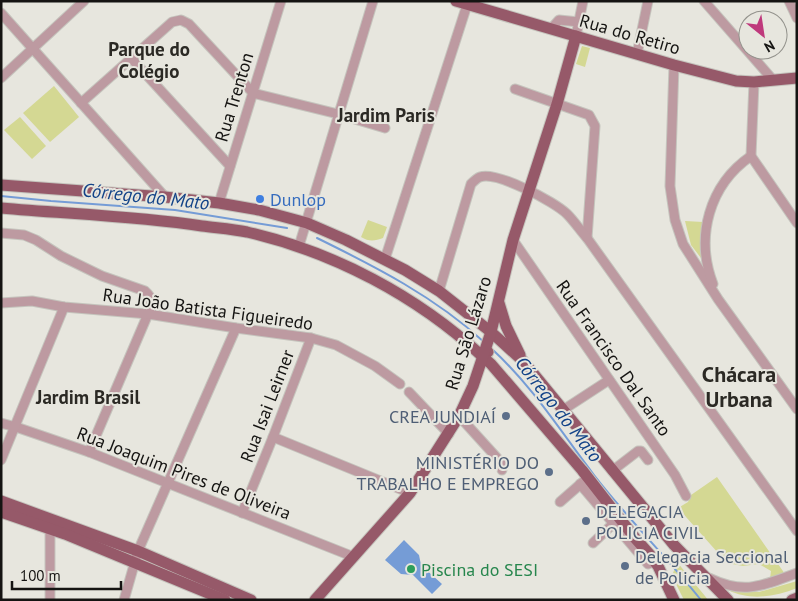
<svg xmlns="http://www.w3.org/2000/svg" width="798" height="601" font-family="'PT Sans',sans-serif">
<style>
.green{fill:#d4d893}
.water{fill:#759cd6}
.lines{fill:none;stroke-linecap:round;stroke-linejoin:round}
.stream{stroke:#759cd6;stroke-width:2}
.minor-casing{stroke:#c5c4bd;stroke-width:11}
.major-casing{stroke:#c5c4bd;stroke-width:13}
.minor{stroke:#bd9aa1;stroke-width:9}
.major{stroke:#965969;stroke-width:11}
.shop-dot{fill:#3f7fe0;stroke:#e7e6de;stroke-width:2}
.service-dot{fill:#5c6f8a;stroke:#e7e6de;stroke-width:2}
.leisure-dot{fill:#2e9e5b;stroke:#e7e6de;stroke-width:2}
.labels{text-anchor:middle;dominant-baseline:central;stroke-width:4;stroke-linejoin:round;paint-order:stroke}
.street-label{font-size:18px;fill:#151412;stroke:#e7e6de}
.shop-label{font-size:18px;fill:#366cbe;stroke:#e7e6de;text-anchor:start}
.service-label{font-size:18px;fill:#4e5e75;stroke:#e7e6de;text-anchor:end}
.leisure-label{font-size:18px;fill:#27864d;stroke:#e7e6de;text-anchor:start}
.neighbourhood-label{font-size:19px;font-weight:bold;fill:#2b2924;stroke:#e7e6de}
.water-label{font-size:19px;font-style:italic;fill:#134388;stroke:#e7e6de}
.district-label{font-size:22px;font-weight:bold;fill:#2b2924;stroke:#e7e6de}
</style>
<rect width="100%" height="100%" fill="#e7e6de"/>
<g class="green">
<polygon points="582,46 590,48 585,67 576,64"/>
<polygon points="54,86 79,117 50,142 23,113"/>
<polygon points="20,117 46,146 32,159 4,130"/>
<path d="M368 220 387 227 383 238C375 241 369 242 361 237Z"/>
<polygon points="685,221 703,222 701,237 703,258 701,258 691,245"/>
<polygon points="717,477 785,574 770,579 771,571 759,564 743,566 727,563 678,508 688,502 691,495"/>
<polygon points="677,562 705,596 708,600 684,600 672,576"/>
<path d="M797 581V588C774 597 750 601 728 590L759 592Z"/>
</g>
<polygon class="water" points="404,540 419,555 421,565 442,584 432,594 413,575 401,574 385,560"/>
<g class="lines">
<g class="stream">
<polyline points="1,196 51,201 175,210 287,228"/>
<path d="M317 238C376 267 435 297 484 342"/>
<path d="M493 350C533 387 561 432 594 475 627 518 667 557 701 600"/>
</g>
<defs>
<g id="minor">
<polyline points="704,1 773,80"/>
<polyline points="789,1 797,18"/>
<polyline points="1,13 165,197"/>
<polyline points="551,29 559,20 579,22"/>
<polyline points="576,36 583,1"/>
<polyline points="637,54 648,1"/>
<polyline points="131,58 230,166"/>
<polyline points="674,65 670,186 675,220 683,244 718,299 797,409"/>
<polyline points="1,78 84,1"/>
<polyline points="754,82 751,156 797,223"/>
<polyline points="515,89 589,115 595,126 587,238"/>
<polyline points="81,103 172,22 181,20 189,24 253,93 338,114 385,128"/>
<polyline points="219,203 281,1"/>
<path d="M1 233 24 235 36 240 61 256 102 276 145 291C155 300 151 304 148 314L89 452"/>
<polyline points="513,240 675,475 686,496"/>
<polyline points="299,246 373,1"/>
<polyline points="385,259 467,5"/>
<path d="M713 284C695 237 709 185 751 156"/>
<path d="M439 291 471 184C473 182 477 178 480 177 497 171 555 202 567 214 574 221 580 230 587 238L797 531"/>
<polyline points="1,303 32,301 64,307 148,314 236,328 311,338 336,345 375,366 400,384"/>
<polyline points="409,392 449,434"/>
<polyline points="563,410 609,380"/>
<polyline points="459,416 498,459 502,464 502,470"/>
<polyline points="1,423 16,427 89,452 354,557"/>
<polyline points="273,437 410,493"/>
<polyline points="1,460 64,307"/>
<polyline points="612,471 638,451 641,451 648,460"/>
<polyline points="580,484 648,564 655,561"/>
<polyline points="560,502 584,481"/>
<polyline points="242,513 273,437 311,338"/>
<polyline points="593,543 617,520"/>
<path d="M709 578C745 595 761 586 797 573"/>
<polyline points="50,600 50,528"/>
<polyline points="124,600 138,551 236,328"/>
</g>
<g id="major">
<polyline points="456,1 674,65 736,81 754,82 797,78"/>
<polyline points="1,185 165,197 219,203 259,210 307,223 346,240 405,270 439,291 491,332 523,361 674,545 728,600"/>
<path d="M1 208C68 214 135 216 202 226 217 228 232 229 247 232 334 252 417 296 482 356L488 352"/>
<polyline points="499,303 506,326 520,355"/>
<polyline points="482,356 491,364 582,470 635,538 651,556 658,566 674,600"/>
<polyline points="1,501 138,551 251,600"/>
<polyline points="1,512 65,534 225,600"/>
<polyline points="315,600 410,493 459,416 473,386 491,332 513,240 557,104 576,36"/>
<polyline points="792,600 797,598"/>
</g>
</defs>
<use href="#minor" class="minor-casing"/>
<use href="#major" class="major-casing"/>
<use href="#minor" class="minor"/>
<use href="#major" class="major"/>
</g>
<circle class="shop-dot" cx="260" cy="199" r="5"/>
<g class="service-dot">
<circle cx="506" cy="416" r="5"/>
<circle cx="549" cy="472" r="5"/>
<circle cx="586" cy="521" r="5"/>
<circle cx="625" cy="566" r="5"/>
</g>
<circle class="leisure-dot" cx="411" cy="569" r="5"/>
<g class="labels">
<g class="street-label">
<text transform="translate(630 34) rotate(16)">Rua do Retiro</text>
<text transform="translate(234 97) rotate(-73)">Rua Trenton</text>
<text transform="translate(208 309) rotate(8)">Rua João Batista Figueiredo</text>
<text transform="translate(468 333) rotate(-73)">Rua São Lázaro</text>
<text transform="translate(614 358) rotate(55)">Rua Francisco Dal Santo</text>
<text transform="translate(267 406) rotate(-69)">Rua Isai Leirner</text>
<text transform="translate(184 473) rotate(21)">Rua Joaquim Pires de Oliveira</text>
</g>
<g class="shop-label">
<text x="270" y="199">Dunlop</text>
</g>
<g class="service-label">
<text x="496" y="416">CREA JUNDIAÍ</text>
<text x="539" y="462">MINISTÉRIO DO<tspan x="539" dy="21">TRABALHO E EMPREGO</tspan></text>
<text x="596" y="511" text-anchor="start">DELEGACIA<tspan x="596" dy="21">POLICIA CIVIL</tspan></text>
<text x="635" y="556" text-anchor="start">Delegacia Seccional<tspan x="635" dy="21">de Policia</tspan></text>
</g>
<g class="leisure-label">
<text x="421" y="569">Piscina do SESI</text>
</g>
<g class="neighbourhood-label">
<text x="149" y="49">Parque do<tspan x="149" dy="22">Colégio</tspan></text>
<text x="386" y="115">Jardim Paris</text>
<text x="88" y="397">Jardim Brasil</text>
</g>
<g class="water-label">
<text transform="translate(146 196) rotate(6)">Córrego do Mato</text>
<text transform="translate(559 409) rotate(52)">Córrego do Mato</text>
</g>
<g class="district-label">
<text x="739" y="374">Chácara<tspan x="739" dy="25">Urbana</tspan></text>
</g>
</g>
<rect width="798" height="601" fill="none" stroke="#151412" stroke-width="5"/>
<g transform="translate(763 35) rotate(150)"><circle r="24" fill="#e7e6de" stroke="#93928c"/>
<path d="M0-4L9 19L0 12L-9 19Z" fill="#bf397c"/>
<text y="-8" font-size="14" font-weight="bold" text-anchor="middle" fill="#151412">N</text>
</g>
<path d="M12 581v8h109v-8" fill="none" stroke="#151412" stroke-width="2.5"/>
<text x="20" y="581" font-size="15" fill="#151412" stroke="#e7e6de" stroke-width="4" paint-order="stroke">100 m</text>
</svg>
